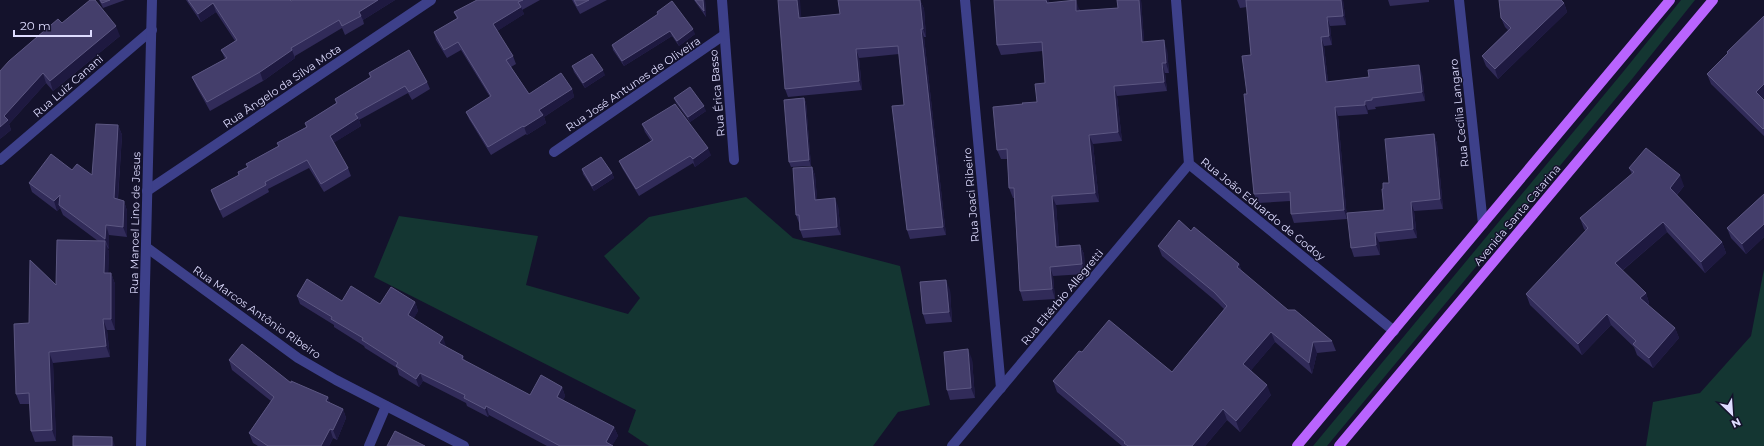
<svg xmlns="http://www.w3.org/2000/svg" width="1764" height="446" font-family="Montserrat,sans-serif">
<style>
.green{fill:#143632}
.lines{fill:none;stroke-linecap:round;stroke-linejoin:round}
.minor{stroke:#3d408a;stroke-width:10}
.major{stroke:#b964fe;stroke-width:10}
.wall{fill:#312b59}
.shaded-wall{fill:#1e1940}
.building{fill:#443e6b;stroke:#5c5782}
.labels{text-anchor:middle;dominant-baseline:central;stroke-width:3;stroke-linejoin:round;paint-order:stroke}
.street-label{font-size:11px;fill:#dedcff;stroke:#14122c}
</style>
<rect width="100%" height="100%" fill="#14122c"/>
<g class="green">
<polygon points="1681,0 1695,0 1632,79 1327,446 1313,446 1623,72"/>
<polygon points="746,197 793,238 900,266 930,405 898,412 873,446 649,446 628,432 636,410 374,277 399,216 538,236 526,285 628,314 640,298 604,256 649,217"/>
<polygon points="1764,269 1764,446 1646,446 1653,402 1700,393 1751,336"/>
</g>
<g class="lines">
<g class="minor">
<polyline points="722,0 734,160"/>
<polyline points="965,0 1001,388"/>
<polyline points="1176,0 1189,164 1394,331"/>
<polyline points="1459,0 1483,224"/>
<polyline points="554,152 724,35"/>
<polyline points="0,160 152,30"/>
<polyline points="147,191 431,0"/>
<polyline points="146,247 298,358 336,380 464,446"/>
<polyline points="141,446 152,0"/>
<polyline points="369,446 386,406"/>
<polyline points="952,446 1189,164"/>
</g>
<g class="major">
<polyline points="1297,446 1670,0"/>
<polyline points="1339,446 1713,0"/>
</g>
</g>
<g class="wall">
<polygon points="99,0 125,0 103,8"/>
<polygon points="186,0 290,0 291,1 395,0 363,20 364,24 345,35 342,28 295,56 295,58 263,81 210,111 196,86 192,77 225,59 221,50 235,41 216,12 201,22"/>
<polygon points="477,0 540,0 522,10 524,14 497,31 513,56 516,64 511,67 529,94 572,89 574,97 544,117 546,123 527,135 526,134 491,155 469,119 466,112 490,97 461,50 447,58 436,40 434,32 457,19 454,12"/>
<polygon points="572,0 607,0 580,14"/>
<polygon points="694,0 705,0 706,17"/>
<polygon points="838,0 920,0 924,9 926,37 924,37 946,235 910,239 907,230 904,105 899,54 859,58 862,90 788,97 785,89 801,18 840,14"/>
<polygon points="1049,0 1049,2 1079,9 1080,10 1118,8 1141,0 1144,42 1167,50 1169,73 1165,73 1167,91 1117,96 1122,141 1093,144 1099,202 1056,205 1059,246 1080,245 1084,254 1085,274 1053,276 1055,299 1023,301 1020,291 1014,198 1013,198 1009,188 1007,159 1001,159 997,150 1023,104 1037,102 1045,83 1043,51 1001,55 997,45"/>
<polygon points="1237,0 1343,0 1346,25 1330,26 1332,45 1324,46 1328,82 1422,74 1425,101 1375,107 1376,109 1368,110 1368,114 1338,116 1347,219 1294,223 1291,214 1290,201 1258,203 1254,194 1247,94 1251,55 1247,7 1240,8"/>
<polygon points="1388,0 1429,0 1429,2 1390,6"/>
<polygon points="1499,0 1562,0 1564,3 1567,12 1498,79 1486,66 1482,56 1508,30 1505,27 1501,18"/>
<polygon points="657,12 695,34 679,46 672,36 624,66 613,50 612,45 658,15"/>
<polygon points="1764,16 1764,97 1763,98 1764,100 1764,136 1711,84 1707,74 1727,54 1727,52"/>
<polygon points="62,23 120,36 53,91 46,83 9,124 11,130 0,139"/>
<polygon points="572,66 605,75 585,88 574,72"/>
<polygon points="369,73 427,82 430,89 412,100 408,93 359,120 361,126 333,143 348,168 351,176 324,192 309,168 268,189 269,192 223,218 213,197 211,190 239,175 238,172 247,167 246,164 278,146 277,143 306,127 305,123 336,103 335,99 370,77"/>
<polygon points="674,98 706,111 690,122 676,103"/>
<polygon points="804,98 806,103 811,166 791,167 789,162"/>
<polygon points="642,124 711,155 695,167 693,163 639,196 622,168 619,161 651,141 645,132"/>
<polygon points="118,125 122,135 118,199 124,201 127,211 127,237 109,235 109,249 107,247 109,252 108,273 111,273 115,284 115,330 107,330 110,357 53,363 56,441 35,442 31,431 30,404 20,404 16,394 29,323 56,285 98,241 63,215 60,208 57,211 32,192 29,183 72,170 92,175"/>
<polygon points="1434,134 1437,144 1443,209 1414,211 1417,238 1379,242 1380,255 1354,257 1351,248 1384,210 1383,189"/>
<polygon points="812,167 815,175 817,199 838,206 841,235 803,238 800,230 800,223 799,223 796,215"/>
<polygon points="1629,168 1684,186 1677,195 1722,242 1726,253 1705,273 1667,232 1622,271 1646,293 1649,303 1648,305 1675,328 1679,338 1653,368 1637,355 1634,347 1611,325 1582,355 1530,305 1526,294 1586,231 1584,229 1580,218 1632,174"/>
<polygon points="582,169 612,173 614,178 594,191 583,174"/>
<polygon points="1764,194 1764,237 1746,254 1731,238 1727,228"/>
<polygon points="1191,231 1239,264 1242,272 1288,310 1332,341 1336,351 1317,353 1312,374 1275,342 1251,370 1271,395 1240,432 1227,420 1205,446 1122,446 1057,392 1053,381 1082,352 1172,372 1224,309 1218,303 1162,256 1158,246"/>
<polygon points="950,290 952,322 926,324 923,314"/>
<polygon points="297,296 380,304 415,302 418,311 413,319 446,346 445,346 463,356 465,361 530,395 562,387 565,396 563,400 614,427 618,436 612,445 613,446 547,446 489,415 488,417 467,406 466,403 423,381 419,387 399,375 397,368 365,348 364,346 334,327 334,325 300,304"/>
<polygon points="972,359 975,398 950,400 947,390"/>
<polygon points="229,360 291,383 328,397 330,403 343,409 346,418 337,440 333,438 329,446 258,446 253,443 249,433 271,401 232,370"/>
</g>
<g class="shaded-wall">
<polygon points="378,0 395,0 363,20 359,12"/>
<polygon points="703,0 705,0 706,17 704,11"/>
<polygon points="797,0 800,0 802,26 799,18"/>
<polygon points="920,0 924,9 926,37 923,29"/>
<polygon points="1046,0 1049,0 1050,12"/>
<polygon points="1076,0 1079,9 1080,20 1076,11"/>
<polygon points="1139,0 1141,0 1145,52 1142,42"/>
<polygon points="1341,0 1343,0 1346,25 1343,16"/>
<polygon points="213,3 216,12 201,22 198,14"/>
<polygon points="1564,3 1567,12 1498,79 1495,69"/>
<polygon points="521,7 524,14 496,32 493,24"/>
<polygon points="1327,17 1330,26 1332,45 1329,36"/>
<polygon points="116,26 120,36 53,91 50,81"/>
<polygon points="693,29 695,34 679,46 677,41"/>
<polygon points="921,29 924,37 946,235 943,227"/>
<polygon points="670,31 672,36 624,66 622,61"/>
<polygon points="1321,37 1324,46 1329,91 1326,82"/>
<polygon points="1164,40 1167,50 1169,73 1166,63"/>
<polygon points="856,49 859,58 862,90 859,81"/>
<polygon points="292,50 295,58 263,81 260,72"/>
<polygon points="1162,63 1165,73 1167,91 1164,82"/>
<polygon points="1419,65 1422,74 1425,101 1422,92"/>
<polygon points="603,70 605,75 585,88 583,83"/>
<polygon points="43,73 46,83 9,124 11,130 0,139 0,127 4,116"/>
<polygon points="1764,84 1764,97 1760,102 1756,92"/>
<polygon points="1114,86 1117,96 1122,141 1118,132"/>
<polygon points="572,89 574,97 544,117 546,123 527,135 524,127 539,110"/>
<polygon points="804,98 806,103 811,166 809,160"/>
<polygon points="1365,101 1368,110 1368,114 1365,105"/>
<polygon points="704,106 706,111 690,122 688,117"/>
<polygon points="1335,107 1338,116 1347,219 1344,210"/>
<polygon points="358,118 361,126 332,144 330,136"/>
<polygon points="118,125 122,135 117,208 114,198"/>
<polygon points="1434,134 1437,144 1443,209 1440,199"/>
<polygon points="1089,135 1093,144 1099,202 1095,193"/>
<polygon points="708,148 711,155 695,167 693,159"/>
<polygon points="812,167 815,175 818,208 815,200"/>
<polygon points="612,173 614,178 594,191 592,186"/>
<polygon points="1680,175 1684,186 1674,198 1670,188"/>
<polygon points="60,195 59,205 60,208 57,211 54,201"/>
<polygon points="1052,196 1056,205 1060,256 1056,247"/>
<polygon points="835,198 838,206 841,235 837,227"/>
<polygon points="124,201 127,211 127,237 123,227"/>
<polygon points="1411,202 1414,211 1417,238 1413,229"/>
<polygon points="1663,222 1667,232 1618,274 1615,263"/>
<polygon points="1764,224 1764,237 1746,254 1742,244"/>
<polygon points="106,225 109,235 109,249 105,239"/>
<polygon points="1375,233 1379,242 1380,255 1376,245"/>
<polygon points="105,241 109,252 108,284 104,273"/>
<polygon points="1722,242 1726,253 1705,273 1701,262"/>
<polygon points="1080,245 1084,254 1085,274 1082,264"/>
<polygon points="1239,264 1243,275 1237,267"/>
<polygon points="1050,267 1053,276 1055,299 1052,289"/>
<polygon points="111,273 115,284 115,330 111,319"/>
<polygon points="946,280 950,290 952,322 949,312"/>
<polygon points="1646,293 1649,303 1644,309 1640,298"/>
<polygon points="415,302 418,311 411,324 408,315"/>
<polygon points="1607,314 1611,325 1582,355 1578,344"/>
<polygon points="103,319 107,330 110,357 106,346"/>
<polygon points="1675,328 1679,338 1653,368 1649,358"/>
<polygon points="1271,332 1275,342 1247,375 1243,364"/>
<polygon points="443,337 446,346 442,352 439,343"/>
<polygon points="1313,342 1317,353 1312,374 1309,363"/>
<polygon points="968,349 972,359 975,398 971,388"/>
<polygon points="49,352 53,363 56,441 52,430"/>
<polygon points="463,356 466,364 462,359"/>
<polygon points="420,373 423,381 419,387 416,379"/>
<polygon points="1267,385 1271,395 1240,432 1236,421"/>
<polygon points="562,387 565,396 560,406 557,397"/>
<polygon points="328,397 331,407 326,401"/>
<polygon points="486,406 489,415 488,417 485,409"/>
<polygon points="343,409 346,418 337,440 333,430"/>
<polygon points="1223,409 1227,420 1205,446 1192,446"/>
<polygon points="614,427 618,436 612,446 606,442"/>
<polygon points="330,429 333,438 329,446 321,446"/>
<polygon points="112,437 115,446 112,446"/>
</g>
<g class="building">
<polygon points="90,0 95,0 116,26 50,81 43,73 4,116 8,120 0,127 0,71 9,61 58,19 62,23"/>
<polygon points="100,0 110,0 102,3"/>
<polygon points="188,0 290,0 291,1 293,0 378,0 359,12 361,16 342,26 339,20 291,48 292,50 260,72 207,102 192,77 227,58 221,50 237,40 213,3 198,14"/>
<polygon points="477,0 523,0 518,2 521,7 493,24 513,56 506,60 529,94 561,73 572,89 539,110 543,115 524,127 523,126 488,147 466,112 491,96 458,42 444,50 434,32 458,18 454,12"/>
<polygon points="574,0 589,0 577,6"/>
<polygon points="695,0 703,0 704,11"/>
<polygon points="778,0 797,0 799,18 840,14 838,0 920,0 923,29 921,29 943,227 907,230 892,106 904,105 898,46 856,49 859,81 785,89"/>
<polygon points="994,0 1046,0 1047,3 1076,0 1076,11 1118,8 1117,0 1139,0 1142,42 1164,40 1166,63 1162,63 1164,82 1114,86 1118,132 1089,135 1095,193 1052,196 1056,247 1080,245 1082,264 1050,267 1052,289 1020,291 1014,188 1009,188 1007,149 997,150 993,107 1023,104 1022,103 1037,102 1035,84 1045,83 1042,42 997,45"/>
<polygon points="1246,0 1341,0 1343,16 1327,17 1329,36 1321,37 1326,82 1369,77 1368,70 1419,65 1422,92 1372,98 1372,100 1365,101 1365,105 1335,107 1344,210 1291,214 1290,192 1254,194 1244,94 1247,94 1242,56 1251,55"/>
<polygon points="1499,0 1561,0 1564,3 1495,69 1482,56 1511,28 1501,18"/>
<polygon points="672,1 693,29 677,41 670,31 622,61 612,45 658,14 657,12"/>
<polygon points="1764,16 1764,84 1756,92 1764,100 1764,128 1763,129 1707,74 1728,53 1727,52"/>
<polygon points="409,50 427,82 409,92 405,86 355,114 358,118 330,136 348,168 321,184 307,160 265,182 266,185 220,210 211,190 239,175 238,172 248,167 246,164 279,146 277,143 307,127 305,123 337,103 335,99 371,77 369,73"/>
<polygon points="592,54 603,70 583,83 572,66"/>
<polygon points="690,87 704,106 688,117 674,98"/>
<polygon points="804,98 809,160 789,162 784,100"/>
<polygon points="675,104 708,148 693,159 690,156 636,189 619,161 653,140 642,124"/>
<polygon points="96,124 118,125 114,198 124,201 123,227 106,225 105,239 59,205 60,195 54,201 29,183 51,154 72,170 77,164 92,175"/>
<polygon points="1434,134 1440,199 1411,202 1413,229 1375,233 1376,245 1351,248 1347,213 1384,210 1382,189 1383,189 1383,183 1389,183 1385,139"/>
<polygon points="1646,148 1680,175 1670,188 1722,242 1701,262 1663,222 1615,263 1646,293 1640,298 1675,328 1649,358 1633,344 1636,341 1607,314 1578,344 1526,294 1588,228 1580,218 1634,172 1629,168"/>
<polygon points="601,157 612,173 592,186 582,169"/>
<polygon points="812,167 815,200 835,198 837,227 800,230 799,215 796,215 793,168"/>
<polygon points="1764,194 1764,224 1742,244 1727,228"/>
<polygon points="1179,220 1191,231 1194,227 1239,264 1237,267 1288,310 1295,310 1332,341 1313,342 1309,363 1271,332 1243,364 1267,385 1236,421 1223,409 1192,446 1128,446 1124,443 1125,442 1053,381 1079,351 1082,352 1109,320 1172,372 1227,306 1214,292 1158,246"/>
<polygon points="57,240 105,241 104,273 111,273 111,319 103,319 106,346 49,352 52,430 31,431 29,393 16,394 14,324 29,323 30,260 56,285"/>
<polygon points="307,279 342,301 351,286 380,304 391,287 415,302 408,315 443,337 439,343 463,356 462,359 530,395 541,375 562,387 557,397 614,427 606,442 613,446 560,446 486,406 485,409 464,398 465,395 420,373 416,379 396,366 398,363 362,340 363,338 331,319 332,317 297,296"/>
<polygon points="946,280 949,312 923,314 920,282"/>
<polygon points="242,344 291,383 291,381 328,397 326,401 343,409 333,430 330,429 321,446 268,446 249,433 274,397 229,360"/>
<polygon points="968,349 971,388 947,390 944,352"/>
<polygon points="395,431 425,446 387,446"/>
<polygon points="73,436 112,437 112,446 73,446"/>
</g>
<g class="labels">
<g class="street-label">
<text transform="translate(633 84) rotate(-34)">Rua José Antunes de Oliveira</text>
<text transform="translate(68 86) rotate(-41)">Rua Luiz Canani</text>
<text transform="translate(282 86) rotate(-34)">Rua Ângelo da Silva Mota</text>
<text transform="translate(717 93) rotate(-95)">Rua Érica Basso</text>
<text transform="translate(1459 113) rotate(-96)">Rua Cecília Langaro</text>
<text transform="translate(971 195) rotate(-95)">Rua Joaci Ribeiro</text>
<text transform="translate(1263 209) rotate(39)">Rua João Eduardo de Godoy</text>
<text transform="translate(1517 215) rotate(-50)">Avenida Santa Catarina</text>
<text transform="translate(135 223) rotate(-89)">Rua Manoel Lino de Jesus</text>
<text transform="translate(1062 297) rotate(-50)">Rua Eltérbio Allegretti</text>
<text transform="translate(257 312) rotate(35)">Rua Marcos Antônio Ribeiro</text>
</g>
</g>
<g transform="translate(1732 414) rotate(155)" stroke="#14122c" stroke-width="3" paint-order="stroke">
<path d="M0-3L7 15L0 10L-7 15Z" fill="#dedcff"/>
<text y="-6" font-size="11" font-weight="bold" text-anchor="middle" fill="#dedcff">N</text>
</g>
<path d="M14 30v6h77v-6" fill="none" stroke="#dedcff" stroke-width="2"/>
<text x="20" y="30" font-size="12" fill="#dedcff" stroke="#14122c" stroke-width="3" paint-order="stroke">20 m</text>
</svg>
